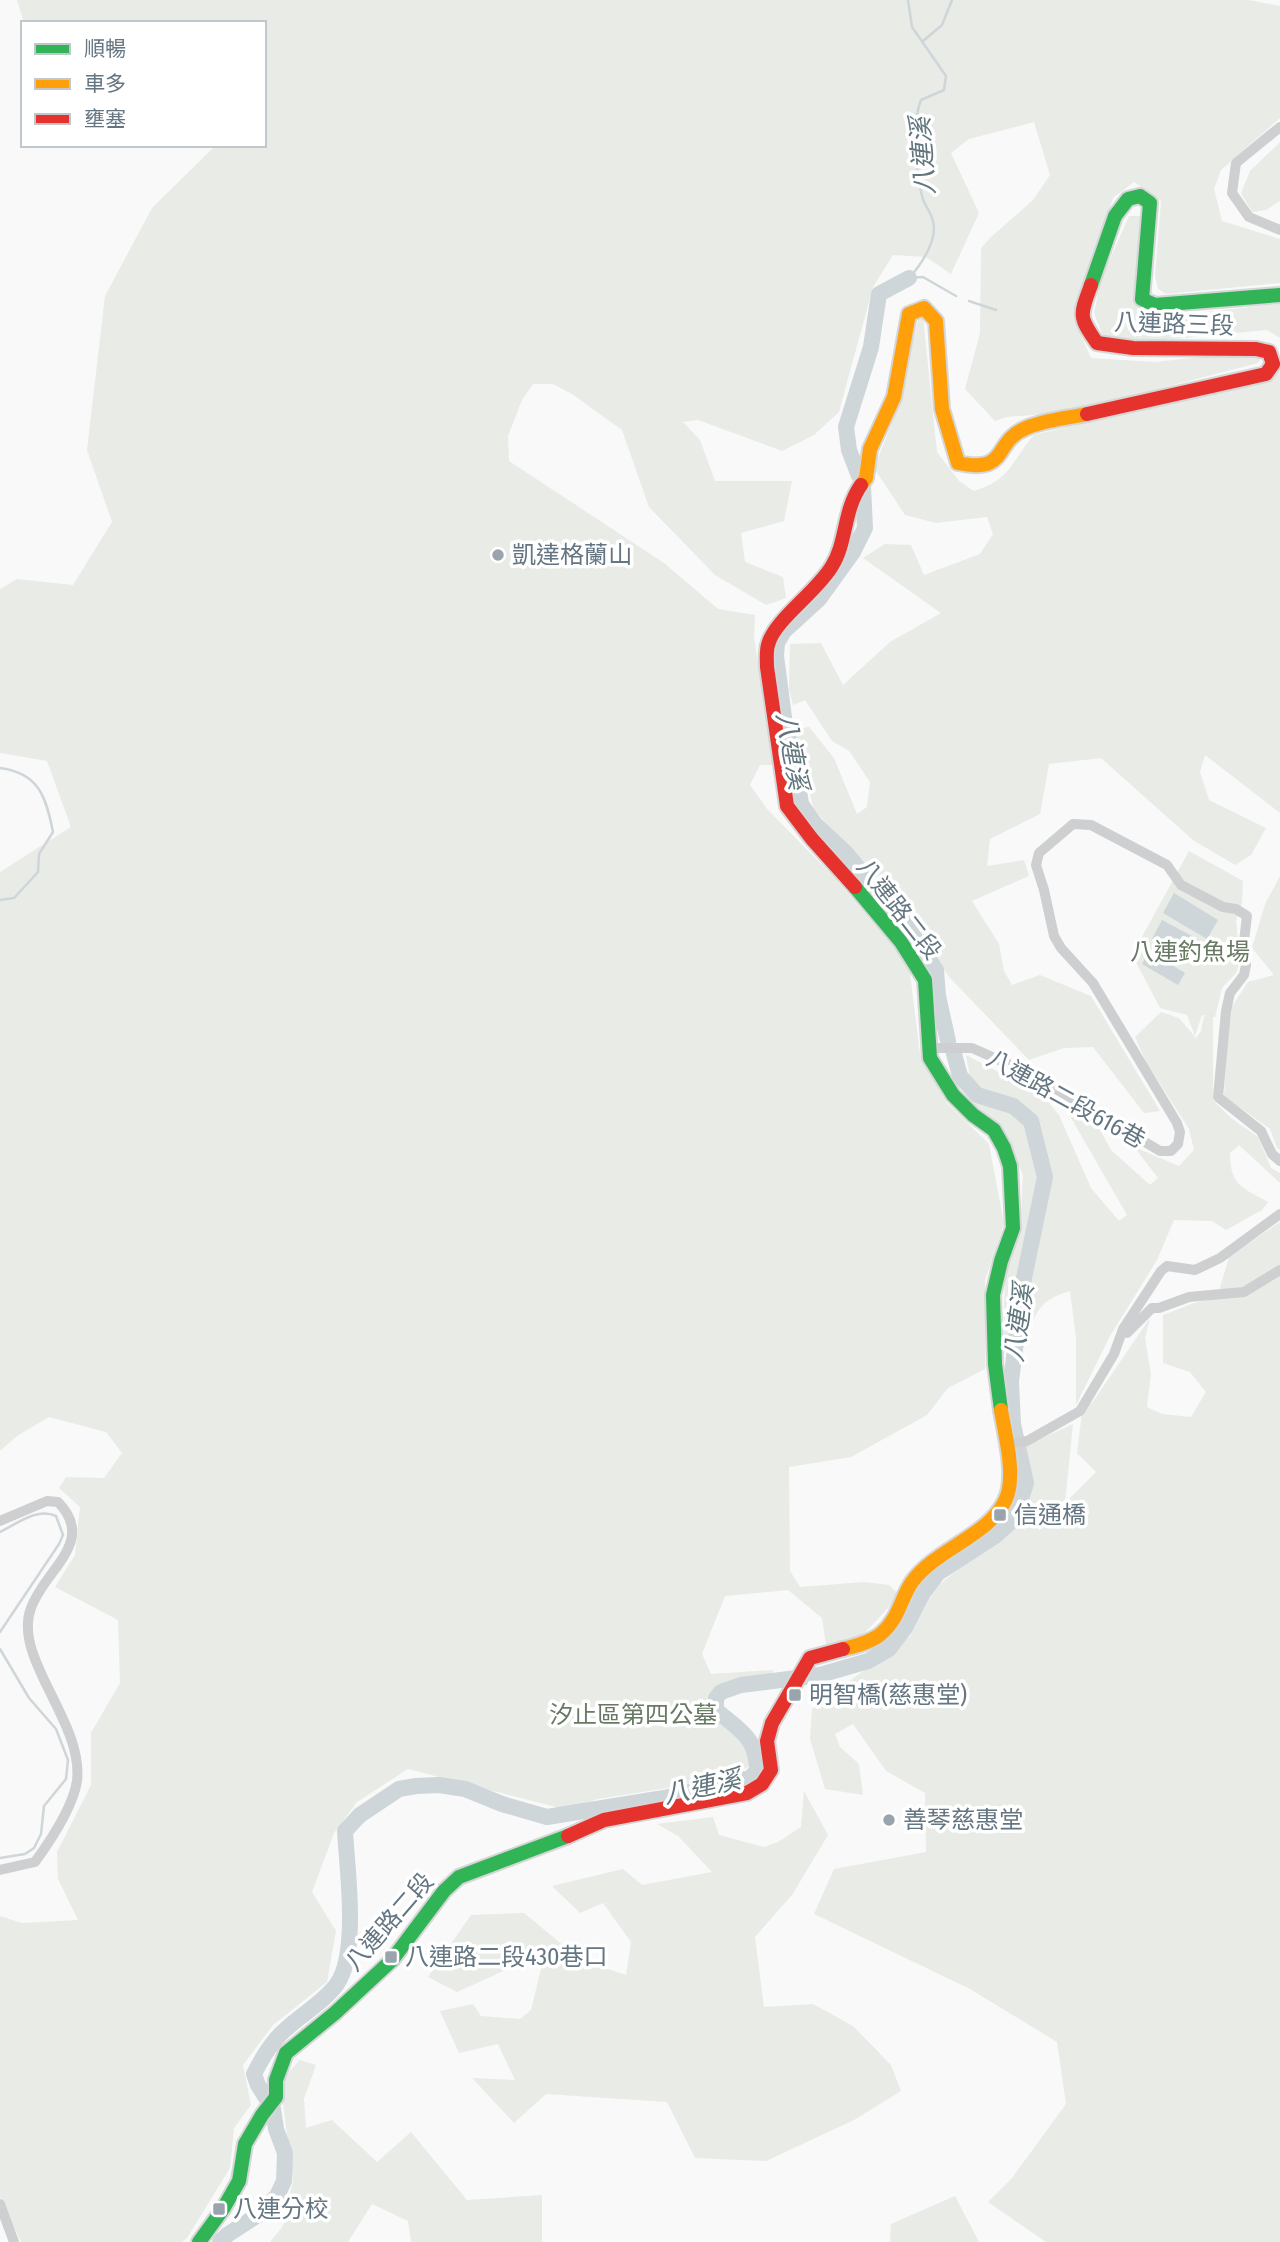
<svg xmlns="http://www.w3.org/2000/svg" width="1280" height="2242" font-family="'Fira Sans Condensed','Noto Sans TC',sans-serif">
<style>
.green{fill:#e8ebe6}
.water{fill:#ced6d9}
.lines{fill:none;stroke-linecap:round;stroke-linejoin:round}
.stream{stroke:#ced6d9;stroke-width:2.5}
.river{stroke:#ced6d9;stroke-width:16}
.fast-casing{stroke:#d5d6d7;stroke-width:18}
.slow-casing{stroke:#d5d6d7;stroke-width:18}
.jam-casing{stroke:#d5d6d7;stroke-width:18}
.street{stroke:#cecfd0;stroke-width:10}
.fast{stroke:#30b455;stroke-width:14}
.slow{stroke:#ff9f0a;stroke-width:14}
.jam{stroke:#e5322d;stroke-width:14}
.poi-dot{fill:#99a4ac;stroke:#fff;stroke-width:2.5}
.labels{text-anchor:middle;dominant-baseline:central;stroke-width:7;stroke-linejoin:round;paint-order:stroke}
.street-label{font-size:24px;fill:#657683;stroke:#fff}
.poi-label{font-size:24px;fill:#657683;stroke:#fff;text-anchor:start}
.park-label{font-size:24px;fill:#687a64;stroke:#fff}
.water-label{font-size:26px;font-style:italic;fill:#60757c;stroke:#fff}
</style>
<rect width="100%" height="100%" fill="#f9f9f9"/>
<g class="green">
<polygon points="17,0 1249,0 1280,6 1280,118 1221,170 1214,189 1222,221 1280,239 1280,283 1166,294 1158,289 1155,276 1161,201 1134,182 1113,198 1074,320 1091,358 1155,362 1265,350 1258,363 1069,412 1006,417 995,421 965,389 980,333 981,248 991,237 1033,200 1050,175 1034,122 969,139 951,153 979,213 951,274 926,257 893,255 873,287 839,412 814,435 782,451 698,420 683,422 700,440 715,481 792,481 784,521 741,533 745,562 783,577 786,598 766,605 715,575 649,507 622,430 572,394 553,384 533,384 522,400 508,436 509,461 664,563 718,609 755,615 754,636 773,765 760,765 750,785 768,810 832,875 909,965 920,1054 946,1102 989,1144 1004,1224 985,1280 985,1369 948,1388 927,1415 851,1457 789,1467 790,1571 800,1587 864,1582 889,1585 900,1595 862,1636 826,1645 822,1618 788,1590 725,1596 702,1654 711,1674 773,1670 772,1674 718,1686 710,1696 719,1713 752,1739 756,1753 748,1767 725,1779 598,1799 564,1809 408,1769 357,1802 334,1833 312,1892 336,1931 327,1982 273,2025 243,2065 251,2105 234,2128 230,2168 187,2238 182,2242 21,2242 0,2197 0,1916 22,1923 78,1920 58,1879 57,1852 91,1785 91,1733 120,1683 118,1620 55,1587 75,1555 80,1507 59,1488 66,1477 104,1478 122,1453 106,1432 49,1417 17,1436 0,1451 0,872 71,827 47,761 0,753 0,589 17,579 73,585 112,522 87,450 105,296 152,208 216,145 264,145 264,23 24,23"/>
<polygon points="1280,142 1280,201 1266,210 1252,212 1241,193 1250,171"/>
<polygon points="1129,216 1140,216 1136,305 1141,313 1159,317 1280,304 1280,338 1267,330 1122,344 1102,334 1094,313 1101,279"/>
<path d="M923 317 937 452 959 481 974 491C1012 479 1011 461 1034 435L1274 376 1280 366V813L1205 755 1200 772 1209 800 1266 828 1251 855 1235 865 1193 840 1101 758 1049 764 1040 814 990 839 987 866 1024 860 1029 876 972 901 999 944 1004 971 1012 985 1040 975 1091 996 1160 1111 1144 1113 1093 1047 1064 1048 1029 1060 950 978 909 922 814 809 792 730 809 727 834 758 857 814 867 807 870 782 849 751 832 741 805 700 793 705 789 689 790 644 821 643 843 685 890 642 941 613 863 558 885 544 911 545 924 575 980 554 993 534 987 517 936 523 905 515 874 468 898 408 918 320Z"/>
<path d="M1189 851 1243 881 1242 903 1236 920 1240 961 1236 973 1222 988 1215 1017H1213V1100L1231 1118 1258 1137 1271 1168 1280 1173V1183L1239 1145 1230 1153C1230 1186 1242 1187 1268 1202L1262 1210 1226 1230 1212 1221 1174 1220 1157 1260 1110 1336 1076 1405V1338L1070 1291C1035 1301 1035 1316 1024 1347L1003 1345 1005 1274 1020 1232 1023 1175 999 1123 975 1105 966 1055 1042 1095 1059 1115 1091 1188 1119 1221 1127 1215 1067 1111 1098 1126 1111 1150 1150 1185 1158 1178 1134 1147 1179 1166 1194 1150 1189 1129 1146 1062 1135 1037 1161 1012 1179 1018 1196 1038 1201 1031 1204 1016H1208L1202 1015 1195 1036 1187 1015 1160 1008 1132 955Z"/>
<polygon points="1280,876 1280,1150 1277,1148 1270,1129 1224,1096 1229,1011 1248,982 1274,975 1252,948 1265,904"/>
<polygon points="1280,1222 1280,2242 1046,2242 988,2202 1012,2178 1066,2104 1057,2042 970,1989 814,1914 834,1869 926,1852 925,1793 886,1771 853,1724 835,1734 840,1747 859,1764 863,1795 825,1789 810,1739 812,1709 910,1636 936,1587 1005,1532 1033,1486 1025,1446 1073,1424 1065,1503 1096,1472 1077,1453 1082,1413 1094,1400 1150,1318 1145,1338 1151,1374 1147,1407 1162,1414 1191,1417 1206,1392 1190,1372 1163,1363 1163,1315 1194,1303 1217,1298 1229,1257"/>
<polygon points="804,1791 828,1835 792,1895 755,1937 764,2007 813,2004 853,2026 891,2065 901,2091 854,2120 766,2161 695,2158 667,2102 546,2094 514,2123 472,2078 515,2080 498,2044 459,2053 440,2011 473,2004 481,2016 520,2019 531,2010 545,1952 457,1992 428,1977 471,1915 524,1913 581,1960 626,1975 631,1942 603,1903 580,1913 552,1886 623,1869 642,1885 712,1872 678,1836 657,1824 713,1817 719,1835 764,1847 778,1842 801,1827"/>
<polygon points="300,2060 316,2065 304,2099 306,2128 332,2120 377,2162 411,2132 467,2200 542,2195 542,2242 411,2242 408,2221 372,2204 348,2242 270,2242 283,2226 293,2180 280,2081"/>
<polygon points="955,2196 979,2242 890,2242 891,2224"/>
</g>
<g class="water">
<polygon points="1174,893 1218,920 1207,939 1163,913"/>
<polygon points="1162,920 1205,943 1195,962 1152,939"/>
<polygon points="1149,951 1185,973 1178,985 1142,964"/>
</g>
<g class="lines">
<g class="stream">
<path d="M908 0 912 27 946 76 944 90 921 100C911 125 916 170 922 196 924 205 931 212 933 221 938 240 921 265 909 278"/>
<polyline points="923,41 942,25 952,0"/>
<polyline points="909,278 923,277 956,296"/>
<polyline points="969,301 996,310"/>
<path d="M0 768C39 773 46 797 53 832L39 854 38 872 14 898 0 900"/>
<path d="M0 1532C17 1524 37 1507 56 1516L63 1535 59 1544 0 1632"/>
<polyline points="0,1649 29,1698 56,1729 68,1760 66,1779 44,1806 41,1834 34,1848 25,1854 0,1858"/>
</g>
<g class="river">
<polyline points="859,476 849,450 846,427 871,347 879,294 909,278"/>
<polyline points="863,486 865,528 853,552 819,599 784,631 777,643 776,656 785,725 795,765 801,804 815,824 846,853 905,924 936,970 938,996 948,1041"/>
<path d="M220 2242 227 2235 258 2215 277 2196 284 2181 285 2153 276 2129 273 2109 258 2085 254 2074C262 2058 271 2042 285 2030 301 2015 324 2002 337 1984 359 1952 347 1869 345 1831L360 1815 399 1789 416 1786 439 1785 465 1789 502 1804 547 1817 664 1798 750 1778 757 1771C757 1737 740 1731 716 1710V1698L721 1692 741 1685 820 1675 868 1661 889 1649 905 1628 923 1593 938 1573 995 1536 1015 1518 1026 1483 1013 1424 1011 1381 1024 1278 1045 1177 1031 1121 1013 1106 977 1095 960 1076 954 1054"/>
</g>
<defs>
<g id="fast">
<polyline points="1091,285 1115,216 1128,199 1140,196 1150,203 1142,299 1155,305 1280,295"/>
<polyline points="855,887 901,942 925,980 930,1058 953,1095 973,1115 994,1130 1004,1148 1010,1166 1013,1228 1001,1261 993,1295 995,1364 1001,1410"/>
<polyline points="199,2242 223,2209 239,2181 245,2144 262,2115 276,2097 276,2080 286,2053 335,2013 392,1960 444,1891 459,1877 568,1836"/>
</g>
<g id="slow">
<path d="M861 485 866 478 870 449 894 397 909 314 924 308 936 321 942 409 958 463C1010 474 992 442 1026 428 1044 420 1068 418 1087 414"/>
<path d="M843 1649C856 1646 872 1642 882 1633 899 1618 901 1598 912 1582 936 1549 988 1536 1005 1501 1017 1478 1005 1435 1001 1410"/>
</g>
<g id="jam">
<path d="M1087 414 1266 374 1273 364 1269 352 1256 349 1133 348 1097 343C1078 316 1080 315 1091 285"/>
<path d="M855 887 812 839 787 806 767 667C767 660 766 652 768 645 774 620 817 592 832 566 847 542 843 511 861 485"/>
<polyline points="568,1836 604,1820 747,1793 762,1784 771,1770 767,1741 772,1723 810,1658 843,1649"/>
</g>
</defs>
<use href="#fast" class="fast-casing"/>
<use href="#slow" class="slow-casing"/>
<use href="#jam" class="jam-casing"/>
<g class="street">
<polyline points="1280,127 1236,163 1232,193 1249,217 1280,230"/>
<polyline points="930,1048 972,1048 1029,1073 1160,1151 1171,1151 1178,1144 1180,1132 1177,1123 1093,983 1061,948 1054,936 1044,890 1036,865 1039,853 1073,824 1091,825 1167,865 1181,885 1223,907 1236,909 1247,916 1244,941 1246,965 1244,975 1230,993 1226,1011 1218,1097 1261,1131 1272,1154 1280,1161"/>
<polyline points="1127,1333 1152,1308 1159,1308 1189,1297 1244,1292 1280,1270"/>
<polyline points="1005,1445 1027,1441 1080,1411 1114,1354 1123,1329 1161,1271 1167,1266 1195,1270 1220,1258 1280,1214"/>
<path d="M0 1521 47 1501 58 1502C97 1542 45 1569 31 1608 12 1658 84 1722 77 1781 73 1807 51 1840 35 1862L0 1870"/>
<polyline points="0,2204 14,2242"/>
</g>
<use href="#fast" class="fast"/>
<use href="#slow" class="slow"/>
<use href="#jam" class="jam"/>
</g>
<g class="poi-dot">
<circle cx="498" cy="555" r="7"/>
<rect x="993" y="1508" width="14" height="14" rx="3.5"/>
<rect x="788" y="1688" width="14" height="14" rx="3.5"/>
<circle cx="889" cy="1820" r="7"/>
<rect x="384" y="1950" width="14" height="14" rx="3.5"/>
<rect x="212" y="2202" width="14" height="14" rx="3.5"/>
</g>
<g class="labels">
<g class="street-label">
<text transform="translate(1174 324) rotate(2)">八連路三段</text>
<text transform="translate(899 909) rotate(52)">八連路二段</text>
<text transform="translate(1066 1099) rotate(29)">八連路二段616巷</text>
<text transform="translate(389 1922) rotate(-49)">八連路二段</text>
</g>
<g class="poi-label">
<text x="512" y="555">凱達格蘭山</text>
<text x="1014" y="1515">信通橋</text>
<text x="809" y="1695">明智橋(慈惠堂)</text>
<text x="903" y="1820">善琴慈惠堂</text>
<text x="405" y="1957">八連路二段430巷口</text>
<text x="233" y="2209">八連分校</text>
</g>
<g class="park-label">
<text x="1190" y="952">八連釣魚場</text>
<text x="633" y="1715">汐止區第四公墓</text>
</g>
<g class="water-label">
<text transform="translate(923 156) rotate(-94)">八連溪</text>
<text transform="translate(792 751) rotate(80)">八連溪</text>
<text transform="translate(1019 1323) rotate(-82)">八連溪</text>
<text transform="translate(702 1787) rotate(-12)">八連溪</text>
</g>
</g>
<rect x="21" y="21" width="245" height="126" fill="#ffffff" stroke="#c1c8cd" stroke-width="2"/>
<rect x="35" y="44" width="35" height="10" fill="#30b455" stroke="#c1c8cd" stroke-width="2"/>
<text x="84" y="56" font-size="21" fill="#657683">順暢</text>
<rect x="35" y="79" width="35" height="10" fill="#ff9f0a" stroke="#c1c8cd" stroke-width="2"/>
<text x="84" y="91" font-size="21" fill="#657683">車多</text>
<rect x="35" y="114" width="35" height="10" fill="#e5322d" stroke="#c1c8cd" stroke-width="2"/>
<text x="84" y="126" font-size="21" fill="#657683">壅塞</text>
</svg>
